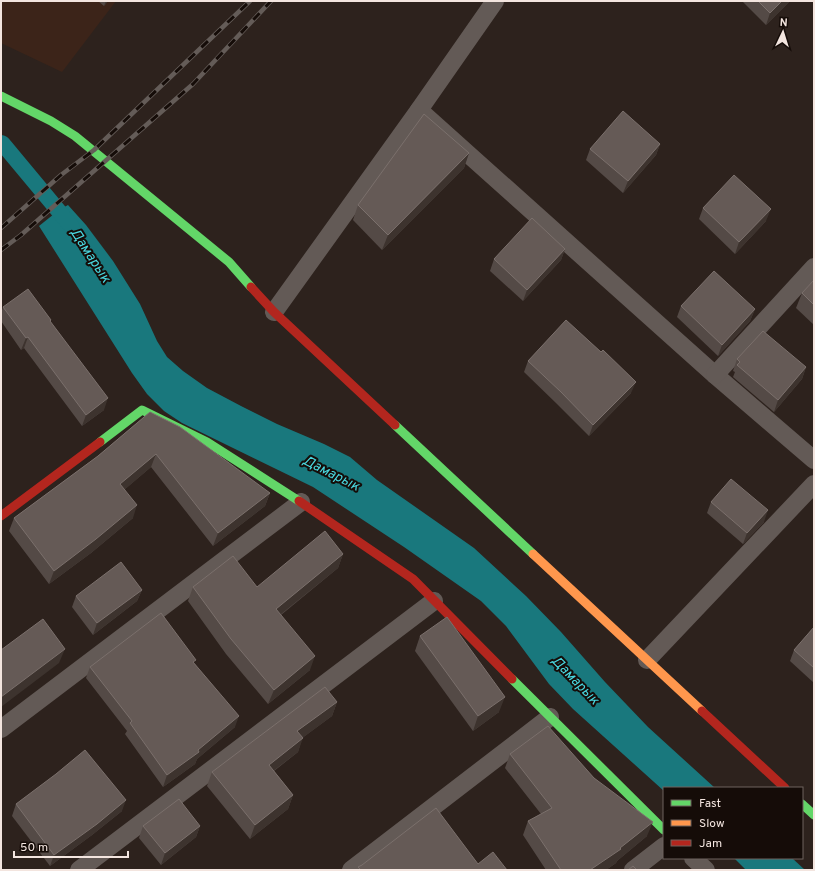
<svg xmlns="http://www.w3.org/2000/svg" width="815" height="871" font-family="Overpass,sans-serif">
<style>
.built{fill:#3c2419}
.water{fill:#19787d}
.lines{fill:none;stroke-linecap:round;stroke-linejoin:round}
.canal{stroke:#19787d;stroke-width:16}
.street{stroke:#635a56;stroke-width:18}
.fast{stroke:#63d668;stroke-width:9}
.slow{stroke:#ff974d;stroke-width:9}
.jam{stroke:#b3261e;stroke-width:9}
.rail-casing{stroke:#645c58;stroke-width:4.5}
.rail{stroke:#150c08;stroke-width:3;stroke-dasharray:9;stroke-linecap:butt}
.wall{fill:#544a46}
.shaded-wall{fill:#3d332e}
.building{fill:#655a56;stroke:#7b706c}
.labels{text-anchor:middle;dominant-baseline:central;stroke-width:4;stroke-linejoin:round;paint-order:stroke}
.water-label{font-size:14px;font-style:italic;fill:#49d7df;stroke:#150c08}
</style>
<rect width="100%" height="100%" fill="#2d221d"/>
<polygon class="built" points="1,1 116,1 62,72 1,43"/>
<g class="water">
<polygon points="68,205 86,225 113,261 140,304 157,341 167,357 183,371 207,388 241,406 277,424 324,444 350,457 377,480 474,548 526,596 561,632 605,682 648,727 715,788 664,788 664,791 573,709 549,684 506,626 481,601 404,547 313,487 182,423 164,411 147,394 132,373 39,226 59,210"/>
<polygon points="734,858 792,858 805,870 746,870"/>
</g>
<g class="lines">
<polyline class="canal" points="1,143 3,144 72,227"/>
<g class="street">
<polyline points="419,110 715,375 814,460"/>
<polyline points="274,312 419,110 495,1"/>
<polyline points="715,375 814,267"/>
<polyline points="647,660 814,484"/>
<polyline points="1,729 301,502"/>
<polyline points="693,858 706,870"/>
<polyline points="79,870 434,601"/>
<polyline points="351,870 550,717"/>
<polyline points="633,870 664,846"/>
</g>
<g class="fast">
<polyline points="1,96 51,121 75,136 229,262 251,287"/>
<polyline points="395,425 533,554"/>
<polyline points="100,442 142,410 207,442 299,501"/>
<polyline points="512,679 664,830"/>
<polyline points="802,804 814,815"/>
</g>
<polyline class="slow" points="533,554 702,711"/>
<g class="jam">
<polyline points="251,287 274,312 395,425"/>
<polyline points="299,501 413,579 512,679"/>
<polyline points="1,516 100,442"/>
<polyline points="702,711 785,788"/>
</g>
<defs>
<g id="rail">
<polyline points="1,228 61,175 94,150 250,1"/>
<polyline points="1,250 21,235 193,84 271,1"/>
</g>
</defs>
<use href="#rail" class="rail-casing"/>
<use href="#rail" class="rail"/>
</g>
<g class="wall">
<polygon points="98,1 108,1 104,6"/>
<polygon points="742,1 790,1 766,25"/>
<polygon points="660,144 656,155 623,193 586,160 590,149"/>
<polygon points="469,153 464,168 382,250 353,220 358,205"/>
<polygon points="703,208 766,221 735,254 699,219"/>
<polygon points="565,249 561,260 523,301 490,271 494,259"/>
<polygon points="814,280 814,325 796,308 802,293"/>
<polygon points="681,306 755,309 750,321 718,356 677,317"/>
<polygon points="3,307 51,320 50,322 104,410 82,426 24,348 21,350 1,321 1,313"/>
<polygon points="737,359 806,367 802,379 774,412 733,377 735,372 733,371"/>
<polygon points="528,361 631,393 589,436 557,404 524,372"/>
<polygon points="150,412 270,493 265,506 213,546 151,467 125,489 133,518 91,553 49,584 9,531 14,518 98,456"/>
<polygon points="711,502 764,522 743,544 707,513"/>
<polygon points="343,554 338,568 281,615 310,670 268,704 226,654 188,601 193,587 257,587"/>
<polygon points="142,590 137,601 93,635 72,607 76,596"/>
<polygon points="814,627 814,683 790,661 794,650"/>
<polygon points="420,636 499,712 473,731 415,651"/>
<polygon points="195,664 235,727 197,759 195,764 163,787 125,734 127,731 86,678 90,667"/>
<polygon points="337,702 332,716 302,738 298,752 274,771 293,795 288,809 250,839 207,786 212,772"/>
<polygon points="510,754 594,778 647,836 617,861 616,863 606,870 546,870 523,835 528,821 541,814 505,768"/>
<polygon points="16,804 122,811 92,835 50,866 12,816"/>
<polygon points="143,826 200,826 196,837 161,865 139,838"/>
</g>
<g class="shaded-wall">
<polygon points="106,1 108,1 104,6"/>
<polygon points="782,1 790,1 766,25 770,13"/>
<polygon points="660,144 656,155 623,193 628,181"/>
<polygon points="469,153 464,168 382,250 388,235"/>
<polygon points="771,209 766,221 735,254 739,242"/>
<polygon points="565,249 561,260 523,301 527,290"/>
<polygon points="755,309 750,321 718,356 722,345"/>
<polygon points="28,337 24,348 21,350 26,338"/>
<polygon points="806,367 802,379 774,412 778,400"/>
<polygon points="636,382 631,393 589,436 593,425"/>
<polygon points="108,398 104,410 82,426 86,415"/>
<polygon points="156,454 151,467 116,497 120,484"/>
<polygon points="270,493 265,506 213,546 218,533"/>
<polygon points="137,505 133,518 91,553 49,584 54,571"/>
<polygon points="768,510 764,522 743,544 747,533"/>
<polygon points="343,554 338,568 270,623 276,609"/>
<polygon points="142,590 137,601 93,635 97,623"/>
<polygon points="65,649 59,663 1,707 1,697"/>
<polygon points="315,656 310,670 268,704 274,690"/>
<polygon points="505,697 499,712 473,731 478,716"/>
<polygon points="337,702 332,716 293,745 297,731"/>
<polygon points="239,716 235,727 197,759 195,764 163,787 167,775"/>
<polygon points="303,738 298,752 264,778 269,765"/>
<polygon points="293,795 288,809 250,839 255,825"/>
<polygon points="126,800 122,811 92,835 50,866 54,855"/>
<polygon points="653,822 647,836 617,861 616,863 606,870 590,870 620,848"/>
<polygon points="200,826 196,837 161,865 165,853"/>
</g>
<g class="building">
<polygon points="758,1 782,1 770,13"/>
<polygon points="623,111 660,144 628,181 590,149"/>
<polygon points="424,114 469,153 388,235 358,205"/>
<polygon points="734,175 771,209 739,242 703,208"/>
<polygon points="532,218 565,249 527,290 494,259"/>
<polygon points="714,271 755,309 722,345 681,306"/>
<polygon points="814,280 814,305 802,293"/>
<polygon points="28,289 51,320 50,321 108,398 86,415 28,337 26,338 3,307"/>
<polygon points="566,320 601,352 603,350 636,382 593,425 561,392 528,361"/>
<polygon points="763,331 806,367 778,400 737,365 740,362 737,359"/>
<polygon points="150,412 180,427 270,493 218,533 156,454 120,484 137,505 96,539 54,571 14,518 98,456"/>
<polygon points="731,479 768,510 747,533 711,502"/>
<polygon points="325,531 343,554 276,609 315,656 274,690 231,639 193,587 233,556 257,587"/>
<polygon points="121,562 142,590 97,623 76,596"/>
<polygon points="161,613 196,660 193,662 239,716 198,750 199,752 167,775 130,723 132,721 90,667"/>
<polygon points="447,617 505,697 478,716 420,636"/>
<polygon points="43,619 65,649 1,697 1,650"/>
<polygon points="814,627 814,668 794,650"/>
<polygon points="325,687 337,702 297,731 303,738 269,765 293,795 255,825 212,772"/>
<polygon points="548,726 594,778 653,822 620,848 621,849 590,870 561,870 528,821 552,808 510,754"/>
<polygon points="85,750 126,800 97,824 54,855 16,804 56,774"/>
<polygon points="179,799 200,826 165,853 143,826"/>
<polygon points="436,808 478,864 493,852 507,870 361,870 358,867 362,865"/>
<polygon points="633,866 637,870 628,870"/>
</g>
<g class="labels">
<g class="water-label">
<text transform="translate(90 256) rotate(57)">Дамарык</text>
<text transform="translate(331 474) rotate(27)">Дамарык</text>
<text transform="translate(575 681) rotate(46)">Дамарык</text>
</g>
</g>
<rect width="815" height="871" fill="none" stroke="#f3e5df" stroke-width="4"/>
<rect x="663" y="787" width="140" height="72" fill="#150c08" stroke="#6e635e"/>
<rect x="671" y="800" width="20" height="6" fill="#63d668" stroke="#6e635e"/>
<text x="699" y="807" font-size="12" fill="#f3e5df">Fast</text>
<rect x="671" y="820" width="20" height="6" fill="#ff974d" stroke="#6e635e"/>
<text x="699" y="827" font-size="12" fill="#f3e5df">Slow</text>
<rect x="671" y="840" width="20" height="6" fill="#b3261e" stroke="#6e635e"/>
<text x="699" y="847" font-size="12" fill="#f3e5df">Jam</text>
<g transform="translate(783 32) rotate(4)" stroke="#150c08" stroke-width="3" paint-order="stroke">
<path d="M0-3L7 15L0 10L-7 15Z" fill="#f3e5df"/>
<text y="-6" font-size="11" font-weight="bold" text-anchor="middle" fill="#f3e5df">N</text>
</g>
<path d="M14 851v6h114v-6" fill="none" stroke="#f3e5df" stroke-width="2"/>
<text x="20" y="851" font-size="12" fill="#f3e5df" stroke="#150c08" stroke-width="3" paint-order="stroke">50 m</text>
</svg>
